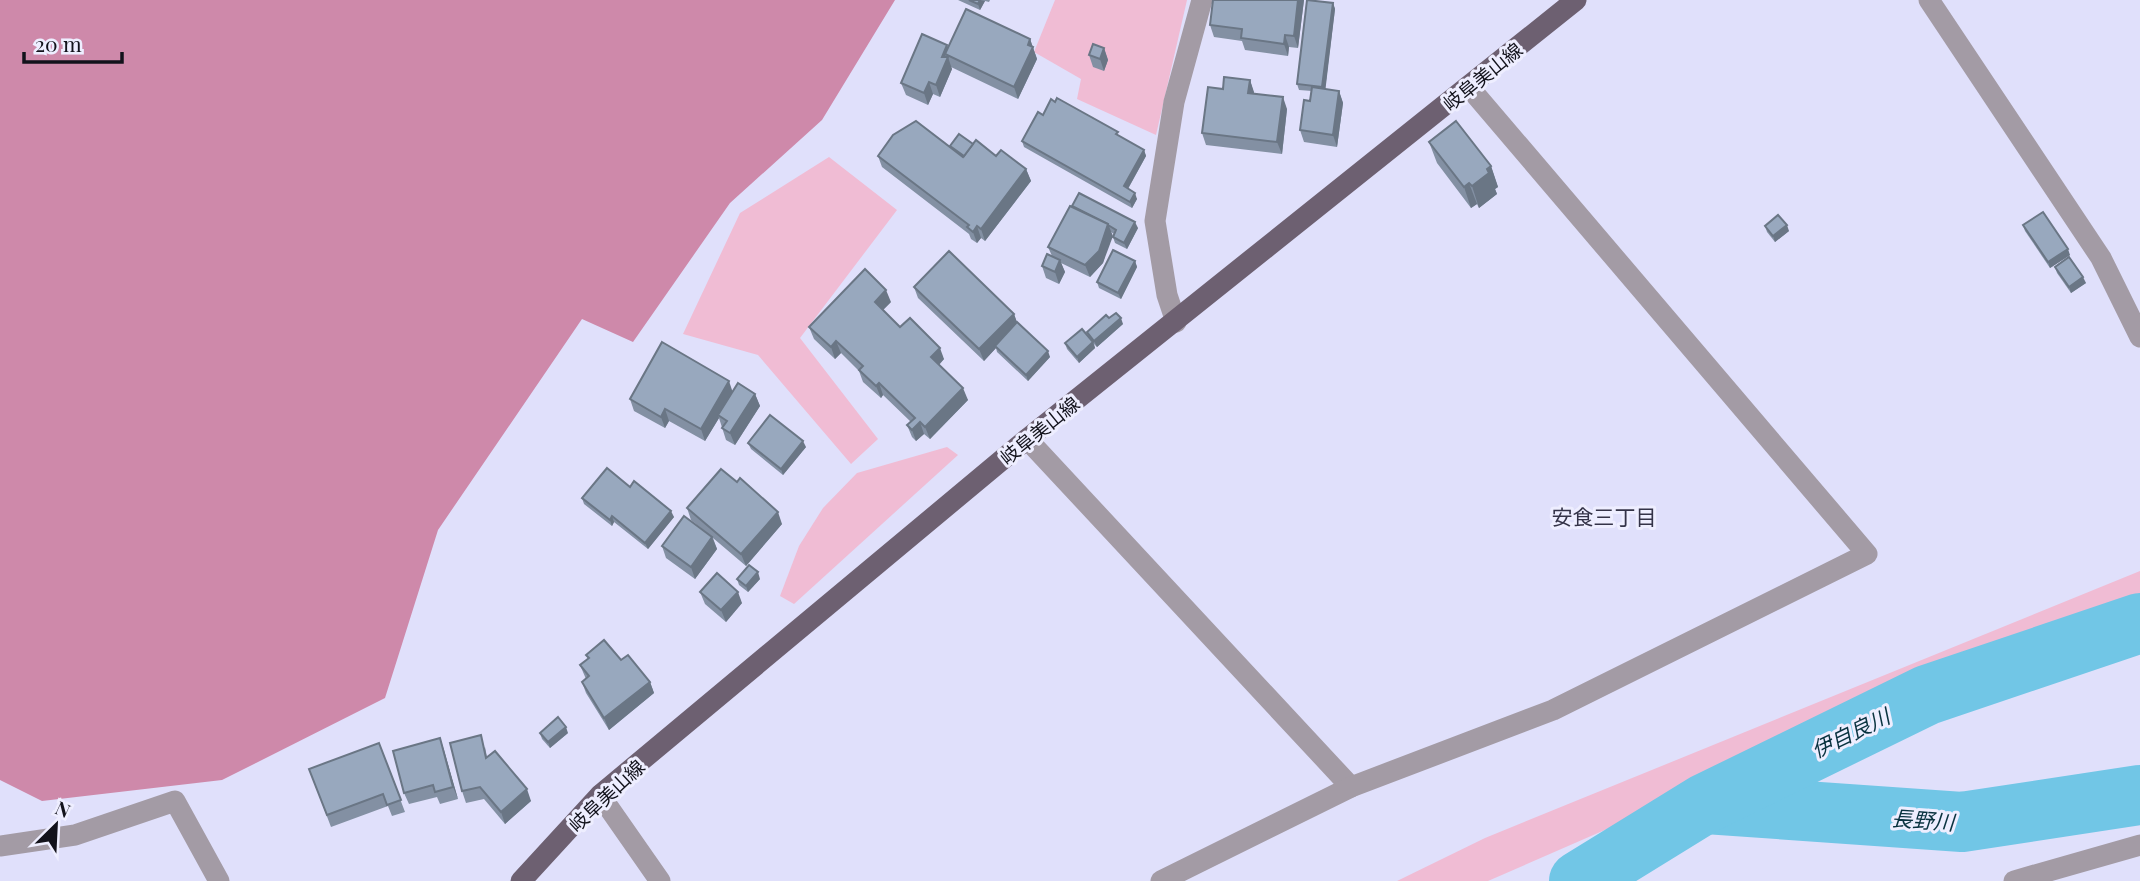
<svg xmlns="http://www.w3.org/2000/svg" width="2140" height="881" font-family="'Playfair Display','Noto Sans JP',serif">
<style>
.green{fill:#f0bcd4}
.forest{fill:#ce89aa}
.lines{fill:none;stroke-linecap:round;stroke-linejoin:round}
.river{stroke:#71c6e6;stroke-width:60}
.street{stroke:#a39ba5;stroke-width:21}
.primary{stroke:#6d6071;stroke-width:21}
.wall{fill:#8390a3}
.shaded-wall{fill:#6a7685}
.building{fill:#98a8be;stroke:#6a7685;stroke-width:2}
.labels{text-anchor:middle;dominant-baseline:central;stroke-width:6;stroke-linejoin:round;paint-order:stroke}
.street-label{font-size:19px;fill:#12121b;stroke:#eef}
.neighbourhood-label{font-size:21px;fill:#343348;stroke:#eef}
.water-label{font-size:21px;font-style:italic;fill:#0a3340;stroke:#eef}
</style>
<rect width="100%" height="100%" fill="#e0e0fb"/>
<g class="green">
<polygon points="1055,0 1187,0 1156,135 1077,99 1081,79 1034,52"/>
<polygon points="829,157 897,210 800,338 878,439 851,464 758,355 683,334 740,213"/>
<polygon points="947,447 958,455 794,604 780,596 799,546 823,508 857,473"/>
<polygon points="2140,571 2140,606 1825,727 1630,819 1488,881 1397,881 1485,838"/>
</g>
<polygon class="forest" points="0,0 895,0 822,120 730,203 633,342 582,319 438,530 385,698 222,780 42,801 0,780"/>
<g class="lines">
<g class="river">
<polyline points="1706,804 1962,822 2140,795"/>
<polyline points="1579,881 1704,804 1927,695 2140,623"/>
</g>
<g class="street">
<polyline points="1929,0 2101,258 2140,337"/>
<polyline points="1176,322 1167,295 1155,221 1174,102 1202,0"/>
<polyline points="1027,439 1351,787"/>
<polyline points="600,795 660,881"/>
<polyline points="0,846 75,835 175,801 219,881"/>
<polyline points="1161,881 1351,787 1553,710 1867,554 1469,87"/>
<polyline points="2014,881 2140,845"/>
</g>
<polyline class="primary" points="521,881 600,795 1027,439 1576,0"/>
</g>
<g class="wall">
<polygon points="958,0 990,0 989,2 985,1 980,10"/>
<polygon points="1213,0 1304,0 1298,48 1289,47 1288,56 1245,50 1242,41 1214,37 1210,25"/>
<polygon points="1333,3 1335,9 1325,89 1339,91 1343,103 1337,147 1304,142 1300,130 1310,101 1312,91 1299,90 1297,84"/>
<polygon points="1030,39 1037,59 1018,99 951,67 952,69 940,97 933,94 928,105 906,95 901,83 947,45 948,48"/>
<polygon points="1104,48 1108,60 1104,71 1093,67 1089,55"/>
<polygon points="1250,80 1254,94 1287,109 1282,154 1206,145 1202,133 1223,89"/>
<polygon points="1043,115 1119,136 1144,150 1146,156 1128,189 1137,199 1132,208 1024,147 1022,141"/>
<polygon points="1429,142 1491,166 1498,187 1495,189 1497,194 1479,208 1477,204 1471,208 1437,163"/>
<polygon points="973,144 1026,169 1031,181 985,241 981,238 977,243 971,239 969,234 882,167 878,156 951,148"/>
<polygon points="1070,206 1138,228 1127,249 1115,243 1113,237 1114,234 1111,232 1103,263 1090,277 1061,263 1065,272 1059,284 1046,278 1042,266 1052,256 1048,247"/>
<polygon points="2023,225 2070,255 2050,268 2025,231"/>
<polygon points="1765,226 1789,231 1775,242 1767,232"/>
<polygon points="1135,261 1137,267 1121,299 1099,288 1097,282"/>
<polygon points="2055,267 2086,283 2071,293 2057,273"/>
<polygon points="914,287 1014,314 1017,323 1050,357 1028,381 997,352 996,348 984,361 918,298"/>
<polygon points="891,302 883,310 900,327 944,359 939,365 968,400 930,439 924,434 916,441 912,437 907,425 911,422 883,395 881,398 863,382 859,371 841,353 835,359 814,339 809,327"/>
<polygon points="1109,318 1123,324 1097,347 1094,344 1095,348 1079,363 1067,349 1065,343 1089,337 1087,332"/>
<polygon points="733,392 755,394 760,406 735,445 726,440 719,418 705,441 669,421 665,428 634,411 630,399"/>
<polygon points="748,443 806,447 783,475 751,449"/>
<polygon points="630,487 674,517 648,549 614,522 612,526 584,504 582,498"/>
<polygon points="687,508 782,524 746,566 713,538 717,549 695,579 666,558 662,546 707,533 691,520"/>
<polygon points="737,579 760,579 748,592 739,585"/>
<polygon points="700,592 742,603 726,622 705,604"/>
<polygon points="586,655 621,660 650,682 654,693 609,730 586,693 582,682 586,679 580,665 588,659"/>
<polygon points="540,733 568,733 550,748 542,739"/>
<polygon points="440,738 458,799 440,804 437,797 409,804 404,793"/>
<polygon points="379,743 405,812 392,816 388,806 331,827 309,769"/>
<polygon points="485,747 487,757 531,801 505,824 484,799 466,803 462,791"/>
</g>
<g class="shaded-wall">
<polygon points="980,0 985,1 980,10 978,4"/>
<polygon points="1298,0 1304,0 1298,48 1294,36"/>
<polygon points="1333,3 1335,9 1325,93 1322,87"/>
<polygon points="1285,35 1289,47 1288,56 1284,44"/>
<polygon points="1030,39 1037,59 1018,99 1014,87"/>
<polygon points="947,45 951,57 945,54 947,60 948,57 952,69 940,97 936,85 942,57"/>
<polygon points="1104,48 1108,60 1104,71 1100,59"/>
<polygon points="1250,80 1254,92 1252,105 1248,93"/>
<polygon points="929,82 933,94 928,105 924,93"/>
<polygon points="1339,91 1343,103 1337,147 1333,135"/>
<polygon points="1283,97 1287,109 1282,154 1277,142"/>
<polygon points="1144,150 1146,156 1126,192 1124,186"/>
<polygon points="1491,166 1498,187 1495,189 1497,194 1479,208 1472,186"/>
<polygon points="1026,169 1031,181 985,241 981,229"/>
<polygon points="1469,183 1477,204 1471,208 1464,187"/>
<polygon points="1135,193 1137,199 1132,208 1130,202"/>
<polygon points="1135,222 1138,228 1127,249 1124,243"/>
<polygon points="1108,224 1113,236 1103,263 1090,277 1085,265"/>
<polygon points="1787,225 1789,231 1775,242 1773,236"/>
<polygon points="977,226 981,238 977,243 973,232"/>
<polygon points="2068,249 2070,255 2050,268 2048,262"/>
<polygon points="1060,260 1065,272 1059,284 1055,272"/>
<polygon points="1135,261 1137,267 1121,299 1118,293"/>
<polygon points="2083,277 2086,283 2071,293 2069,287"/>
<polygon points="886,290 891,302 879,314 875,302"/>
<polygon points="1014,314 1018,325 995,346 996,348 984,361 979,349"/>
<polygon points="1121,318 1123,324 1097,347 1094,341"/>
<polygon points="836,341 841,353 835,359 831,347"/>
<polygon points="1093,342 1095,348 1079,363 1077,357"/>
<polygon points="940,348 944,359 935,369 931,357"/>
<polygon points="1048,351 1050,357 1028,381 1026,375"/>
<polygon points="729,381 733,393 718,415 719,418 705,441 701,429"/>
<polygon points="879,383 883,395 881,398 876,386"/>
<polygon points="963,388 968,400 930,439 925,427"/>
<polygon points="755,394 760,406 735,445 730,433"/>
<polygon points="665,409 669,421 665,428 661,417"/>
<polygon points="920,422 924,434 916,441 912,430"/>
<polygon points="803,441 806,447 783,475 781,469"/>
<polygon points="671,511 674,517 648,549 645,543"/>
<polygon points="778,512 782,524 746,566 741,554"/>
<polygon points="612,516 614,522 612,526 610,520"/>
<polygon points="712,537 717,549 695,579 691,567"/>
<polygon points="758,572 760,579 748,592 746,586"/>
<polygon points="738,592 742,603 726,622 721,610"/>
<polygon points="650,682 654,693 609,730 604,718"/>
<polygon points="566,727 568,733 550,748 548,742"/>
<polygon points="440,738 444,750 458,799 453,787"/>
<polygon points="527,789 531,801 505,824 501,812"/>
</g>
<g class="building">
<polygon points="969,0 980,0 978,4"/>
<polygon points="1213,0 1298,0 1294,36 1285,35 1284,44 1241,38 1242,29 1210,25"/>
<polygon points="1307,0 1333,3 1322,87 1297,84"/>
<polygon points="966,9 1030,39 1028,45 1033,47 1014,87 945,54"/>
<polygon points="922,34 947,45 942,57 948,57 936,85 929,82 924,93 901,83"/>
<polygon points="1093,44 1104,48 1100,59 1089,55"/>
<polygon points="1224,77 1250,80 1248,93 1283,97 1277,142 1202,133 1208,87 1223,89"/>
<polygon points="1312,87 1339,91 1333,135 1300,130 1304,100 1310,101"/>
<polygon points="1057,98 1118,132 1116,134 1144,150 1124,186 1135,193 1130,202 1022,141 1038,112 1043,115 1051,99 1055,102"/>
<polygon points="916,121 963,157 976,140 996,156 1001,150 1026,169 981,229 977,226 973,232 967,227 969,225 878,156 893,135"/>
<polygon points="1456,121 1491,166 1487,169 1489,173 1472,186 1469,183 1464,187 1429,142"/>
<polygon points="959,134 973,144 964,156 950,146"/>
<polygon points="1079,193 1135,222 1124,243 1113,237 1116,230 1108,225 1108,224 1072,206"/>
<polygon points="1070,206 1108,224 1099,251 1085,265 1048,247"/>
<polygon points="2043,212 2068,249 2048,262 2023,225"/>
<polygon points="1778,215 1787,225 1773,236 1765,226"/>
<polygon points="1113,250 1135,261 1118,293 1097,282"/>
<polygon points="949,251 1014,314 979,349 914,287"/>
<polygon points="1047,254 1060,260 1055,272 1042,266"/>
<polygon points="2069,257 2083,277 2069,287 2055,267"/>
<polygon points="865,269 886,290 875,302 900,327 910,318 940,348 931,357 963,388 925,427 920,422 912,430 907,425 915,418 879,383 876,386 859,370 863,366 836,341 831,347 809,327"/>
<polygon points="1116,313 1121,318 1094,341 1087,332 1106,315 1109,318"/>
<polygon points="1017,322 1048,351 1026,375 995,346"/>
<polygon points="1082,329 1093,342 1077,357 1065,343"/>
<polygon points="662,342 729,381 701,429 665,409 661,417 630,399"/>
<polygon points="738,383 755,394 730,433 722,428 727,421 718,415"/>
<polygon points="770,415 803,441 781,469 748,443"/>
<polygon points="607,468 630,487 634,481 671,511 645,543 612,516 610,520 582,498"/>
<polygon points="721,469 737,482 740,478 778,512 741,554 687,508"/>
<polygon points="684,516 712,537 691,567 662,546"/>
<polygon points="749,565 758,572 746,586 737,579"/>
<polygon points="717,573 738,592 721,610 700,592"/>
<polygon points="604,640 621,660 628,655 650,682 604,718 582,682 589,676 580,665 589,658 586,655"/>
<polygon points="558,717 566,727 548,742 540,733"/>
<polygon points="481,735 486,758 495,751 527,789 501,812 480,787 462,791 450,743"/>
<polygon points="440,738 453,787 435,792 433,785 404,793 393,751"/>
<polygon points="379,743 401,800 387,805 383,794 327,815 309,769"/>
</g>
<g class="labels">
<g class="street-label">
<text transform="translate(1482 76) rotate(-39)">岐阜美山線</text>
<text transform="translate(1039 430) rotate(-39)">岐阜美山線</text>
<text transform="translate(606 795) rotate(-43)">岐阜美山線</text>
</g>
<g class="neighbourhood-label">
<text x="1604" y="516">安食三丁目</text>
</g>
<g class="water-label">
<text transform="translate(1850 732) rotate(-26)">伊自良川</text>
<text transform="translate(1923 819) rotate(4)">長野川</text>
</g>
</g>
<g transform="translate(56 825) rotate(24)" stroke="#eeeeff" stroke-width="5" paint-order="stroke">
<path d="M0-5L12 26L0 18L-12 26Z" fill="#12121b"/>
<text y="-10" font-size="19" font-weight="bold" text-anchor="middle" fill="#12121b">N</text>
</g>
<path d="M24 52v10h98v-10" fill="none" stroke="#12121b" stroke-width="3.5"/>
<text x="35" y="52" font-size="21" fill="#12121b" stroke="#eeeeff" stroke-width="5" paint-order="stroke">20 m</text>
</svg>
